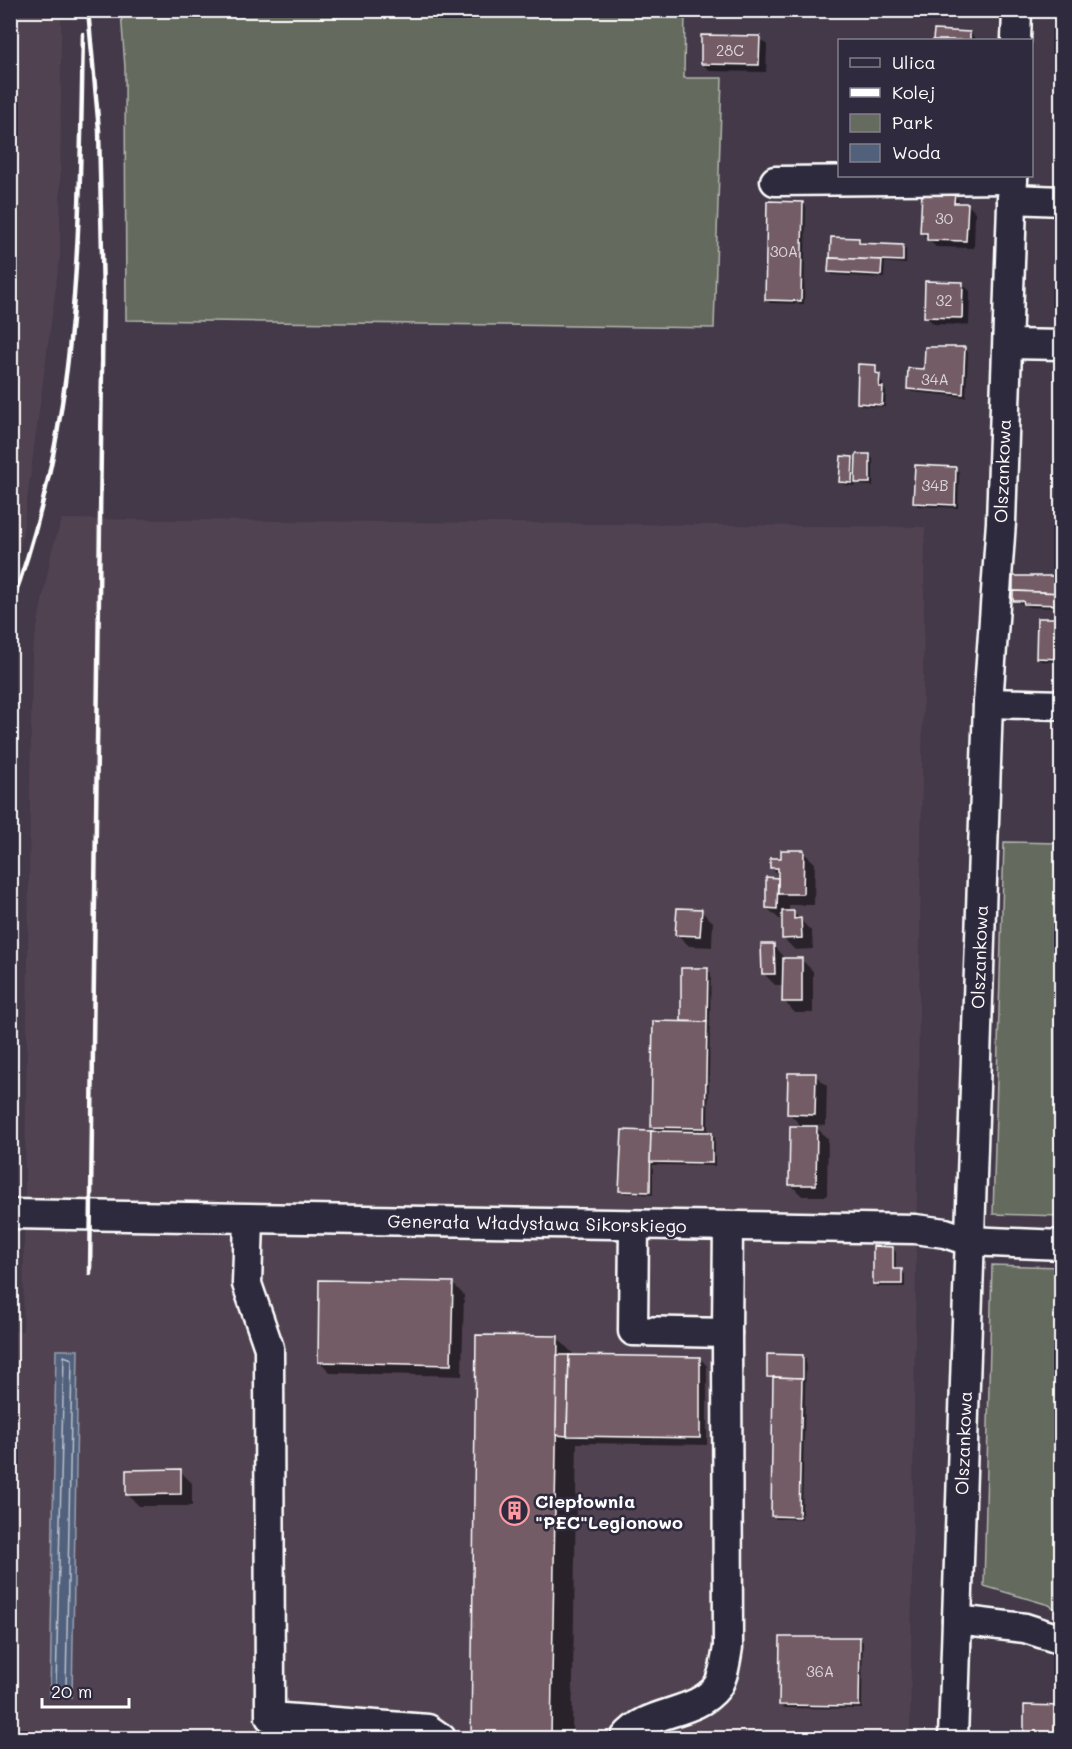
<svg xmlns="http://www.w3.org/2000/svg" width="1072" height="1749" font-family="Mali,sans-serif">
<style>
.built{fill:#514351}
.green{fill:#656b5e;stroke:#b2b5ae;stroke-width:1.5}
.water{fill:#51617b;stroke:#97a0b0;stroke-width:1.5}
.shadow{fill:#0007}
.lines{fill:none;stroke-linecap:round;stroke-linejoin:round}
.shore{stroke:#b9c0ca;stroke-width:1.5}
.building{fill:#735b65;stroke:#fff;stroke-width:1.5}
.minor-casing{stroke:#fff;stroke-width:33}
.minor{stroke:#2f2a3d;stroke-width:28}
.rail{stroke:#fff;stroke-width:4.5}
.labels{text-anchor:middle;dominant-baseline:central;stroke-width:5;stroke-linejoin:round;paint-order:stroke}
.number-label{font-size:15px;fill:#dcd6d8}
.street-label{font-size:18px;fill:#fff;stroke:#2f2a3d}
.poi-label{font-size:18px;font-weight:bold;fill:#fff;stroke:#2f2a3d;text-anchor:start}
</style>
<rect width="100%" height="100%" fill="#433949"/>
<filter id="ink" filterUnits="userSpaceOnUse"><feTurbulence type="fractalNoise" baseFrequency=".0167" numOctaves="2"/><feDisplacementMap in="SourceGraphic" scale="12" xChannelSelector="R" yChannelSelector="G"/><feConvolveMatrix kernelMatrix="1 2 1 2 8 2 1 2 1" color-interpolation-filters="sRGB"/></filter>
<g filter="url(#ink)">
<g class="built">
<polygon points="11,10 61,11 61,43 60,256 21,544 11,566"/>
<polygon points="62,519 925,527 910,1738 11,1738 10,1331 23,1331 32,653 52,550"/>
</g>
<g class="green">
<polygon points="121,11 685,11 684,78 722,78 714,328 126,320 125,68"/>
<polygon points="1004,842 1061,843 1061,1216 993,1214"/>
<polygon points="992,1265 1061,1267 1061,1613 1049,1605 984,1586"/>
</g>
<polygon class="water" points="56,1350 78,1350 72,1697 50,1697"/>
<g class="shadow">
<polygon points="935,32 970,33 977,40 934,40"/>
<polygon points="759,38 767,45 766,72 710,71 702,63"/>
<polygon points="954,195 962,205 968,205 975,212 974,248 936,247 921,232"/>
<polygon points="803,203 806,207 804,304 770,303 767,300"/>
<polygon points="833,239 903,246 906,250 906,264 885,262 884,278 833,275 830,272"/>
<polygon points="962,284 970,291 969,325 934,324 926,316"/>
<polygon points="965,349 968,352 966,397 912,392 908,389 925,371"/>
<polygon points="875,366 886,392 885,407 862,406 858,403"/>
<polygon points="870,456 873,459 873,486 860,485 855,480 855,486 844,485 841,481 852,458 857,463"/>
<polygon points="956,468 959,472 958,508 918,506 915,503"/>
<polygon points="1062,578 1062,608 1029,607 1014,600"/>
<polygon points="1062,620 1062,662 1041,661 1037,658"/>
<polygon points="803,852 815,863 814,905 789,905 789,912 793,912 812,932 813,949 795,950 783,938 783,919 779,919 767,908 768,879 779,879 779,876 771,867 782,860"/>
<polygon points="701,911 713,922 712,947 689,946 677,934"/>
<polygon points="773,945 785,959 801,959 813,971 813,1013 795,1013 784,1001 784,985 775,985 763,973"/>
<polygon points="683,969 708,970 711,973 708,1133 715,1137 715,1166 653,1165 653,1195 624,1193 621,1190 659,1132 653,1126 682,1023"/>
<polygon points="815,1075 827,1086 826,1126 814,1125 828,1139 827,1196 802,1196 790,1184 803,1128 789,1113"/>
<polygon points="893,1248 896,1252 896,1271 905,1274 905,1287 878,1287 874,1283"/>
<polygon points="452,1283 464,1295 462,1376 331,1373 319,1361"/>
<polygon points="477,1336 557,1337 576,1357 700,1358 707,1366 707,1445 577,1443 572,1738 472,1738"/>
<polygon points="803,1356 806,1359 802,1519 776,1519 773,1515 775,1380 768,1376"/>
<polygon points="180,1471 192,1483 192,1506 139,1506 127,1494"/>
<polygon points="860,1639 863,1642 862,1709 784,1708 780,1705"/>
<polygon points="1026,1706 1062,1707 1062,1738 1025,1738"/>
</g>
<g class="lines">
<polygon class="shore" points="64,1356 72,1359 66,1688 63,1691 56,1688"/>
</g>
<g class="building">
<polygon points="934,30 970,32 970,40 933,40"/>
<polygon points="701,35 760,36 759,65 701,64"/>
<polygon points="922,192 955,193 954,203 968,203 966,241 927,240 927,233 920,233"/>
<polygon points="767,201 803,202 801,301 765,300"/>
<polygon points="831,237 859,238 859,243 903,245 903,261 830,258"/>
<polygon points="829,258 882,260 881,275 828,272"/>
<polygon points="925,281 963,282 962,318 924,317"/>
<polygon points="925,347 965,347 963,394 907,389 908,368 924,369"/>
<polygon points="858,364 876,365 876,373 880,374 879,387 883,387 882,405 857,403"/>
<polygon points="856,454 870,454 870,483 855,483"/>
<polygon points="841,456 853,457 852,483 839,482"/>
<polygon points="915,465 956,467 955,505 913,503"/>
<polygon points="1013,576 1062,576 1062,593 1013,591"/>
<polygon points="1013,591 1062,593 1062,605 1024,604 1023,601 1013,601"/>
<polygon points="1037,618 1062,618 1061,659 1036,658"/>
<polygon points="781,850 804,850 803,894 778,894 778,868 770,868 770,858 781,858"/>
<polygon points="766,877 778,878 777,909 766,908"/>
<polygon points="677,908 702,909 700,936 675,935"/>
<polygon points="782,911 794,911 794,919 801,918 802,938 782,939"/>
<polygon points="761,944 774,944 775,974 762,974"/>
<polygon points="783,958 802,958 802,1002 782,1002"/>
<polygon points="681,968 708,968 707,1022 681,1021"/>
<polygon points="653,1021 707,1022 705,1128 651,1127"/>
<polygon points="788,1073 816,1073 815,1115 787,1114"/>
<polygon points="790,1126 817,1126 816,1185 789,1185"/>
<polygon points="622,1130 651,1131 650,1192 619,1191"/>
<polygon points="651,1131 712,1132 712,1163 650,1162"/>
<polygon points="873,1246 893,1247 893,1269 902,1269 902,1284 873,1284"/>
<polygon points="319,1280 453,1282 451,1365 318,1362"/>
<polygon points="476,1335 558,1336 551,1738 471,1738"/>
<polygon points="767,1354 803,1355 803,1378 767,1377"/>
<polygon points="557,1355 569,1355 567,1436 556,1435"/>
<polygon points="569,1355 700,1357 700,1438 567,1436"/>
<polygon points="773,1377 802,1378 799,1517 771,1516"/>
<polygon points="181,1469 181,1494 126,1495 126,1470"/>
<polygon points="780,1637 860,1637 859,1706 779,1705"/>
<polygon points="1024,1705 1062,1706 1062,1738 1024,1738"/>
</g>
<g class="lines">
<defs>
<g id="minor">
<polyline points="1016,40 1017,10"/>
<polyline points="775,181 1013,179"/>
<polyline points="1012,199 1062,201"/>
<polyline points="1008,344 1062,345"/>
<polyline points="988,703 1062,705"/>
<polyline points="10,1214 915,1229 945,1233 969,1241 1062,1245"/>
<polyline points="249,1220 247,1284 269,1348 270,1717 428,1729 441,1738"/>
<polyline points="634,1225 633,1331 727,1333 728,1226"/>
<polyline points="957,1620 1025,1628 1062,1640"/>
<path d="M625 1738C647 1709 695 1716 717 1687 724 1676 726 1659 728 1647L727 1333"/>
<polyline points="953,1738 988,703 1001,522 1013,176"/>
</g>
</defs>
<use href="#minor" class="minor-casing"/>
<use href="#minor" class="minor"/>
<g class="rail">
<polyline points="88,10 99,130 103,294 90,1273"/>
<path d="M10 608C81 420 79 231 83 34"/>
</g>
</g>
</g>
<defs>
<symbol id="building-ring" viewBox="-11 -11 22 22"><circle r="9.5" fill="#2f2a3d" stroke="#ff9aa2" stroke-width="1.5"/><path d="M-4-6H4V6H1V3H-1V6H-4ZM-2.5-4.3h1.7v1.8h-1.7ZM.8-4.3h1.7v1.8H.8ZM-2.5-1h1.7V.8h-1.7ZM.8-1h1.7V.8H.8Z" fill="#ff9aa2"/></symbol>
</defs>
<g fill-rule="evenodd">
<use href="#building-ring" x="498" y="1494" width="33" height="33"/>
</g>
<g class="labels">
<g class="number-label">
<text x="730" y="50">28C</text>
<text x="944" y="218">30</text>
<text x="784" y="251">30A</text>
<text x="944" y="300">32</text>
<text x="935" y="379">34A</text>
<text x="935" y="485">34B</text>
<text x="820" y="1671">36A</text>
</g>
<g class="street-label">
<text transform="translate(1002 471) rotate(-88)">Olszankowa</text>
<text transform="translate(979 957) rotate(-88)">Olszankowa</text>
<text transform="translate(537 1223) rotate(1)">Generała Władysława Sikorskiego</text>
<text transform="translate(963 1443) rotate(-88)">Olszankowa</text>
</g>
<g class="poi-label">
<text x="535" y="1501">Ciepłownia<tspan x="535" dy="21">"PEC"Legionowo</tspan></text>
</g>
</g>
<rect width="1072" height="1749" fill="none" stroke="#2f2a3d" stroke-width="36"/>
<rect x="18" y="18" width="1036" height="1713" fill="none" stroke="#fff" stroke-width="2" filter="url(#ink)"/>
<rect x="838" y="39" width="195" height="138" fill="#2f2a3d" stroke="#827f8b" stroke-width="1.5"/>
<rect x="850" y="58" width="30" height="9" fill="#2f2a3d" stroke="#827f8b" stroke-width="1.5"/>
<text x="892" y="69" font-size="18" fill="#ffffff">Ulica</text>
<rect x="850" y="88" width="30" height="9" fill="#ffffff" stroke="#827f8b" stroke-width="1.5"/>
<text x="892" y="99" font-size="18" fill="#ffffff">Kolej</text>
<rect x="850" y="114" width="30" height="18" fill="#656b5e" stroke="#827f8b" stroke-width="1.5"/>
<text x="892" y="129" font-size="18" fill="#ffffff">Park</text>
<rect x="850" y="144" width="30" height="18" fill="#51617b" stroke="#827f8b" stroke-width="1.5"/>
<text x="892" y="159" font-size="18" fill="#ffffff">Woda</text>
<path d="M42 1698v9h87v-9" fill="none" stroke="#ffffff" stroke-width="3"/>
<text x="51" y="1698" font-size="18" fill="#ffffff" stroke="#2f2a3d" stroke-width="4.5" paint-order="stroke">20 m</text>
</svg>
